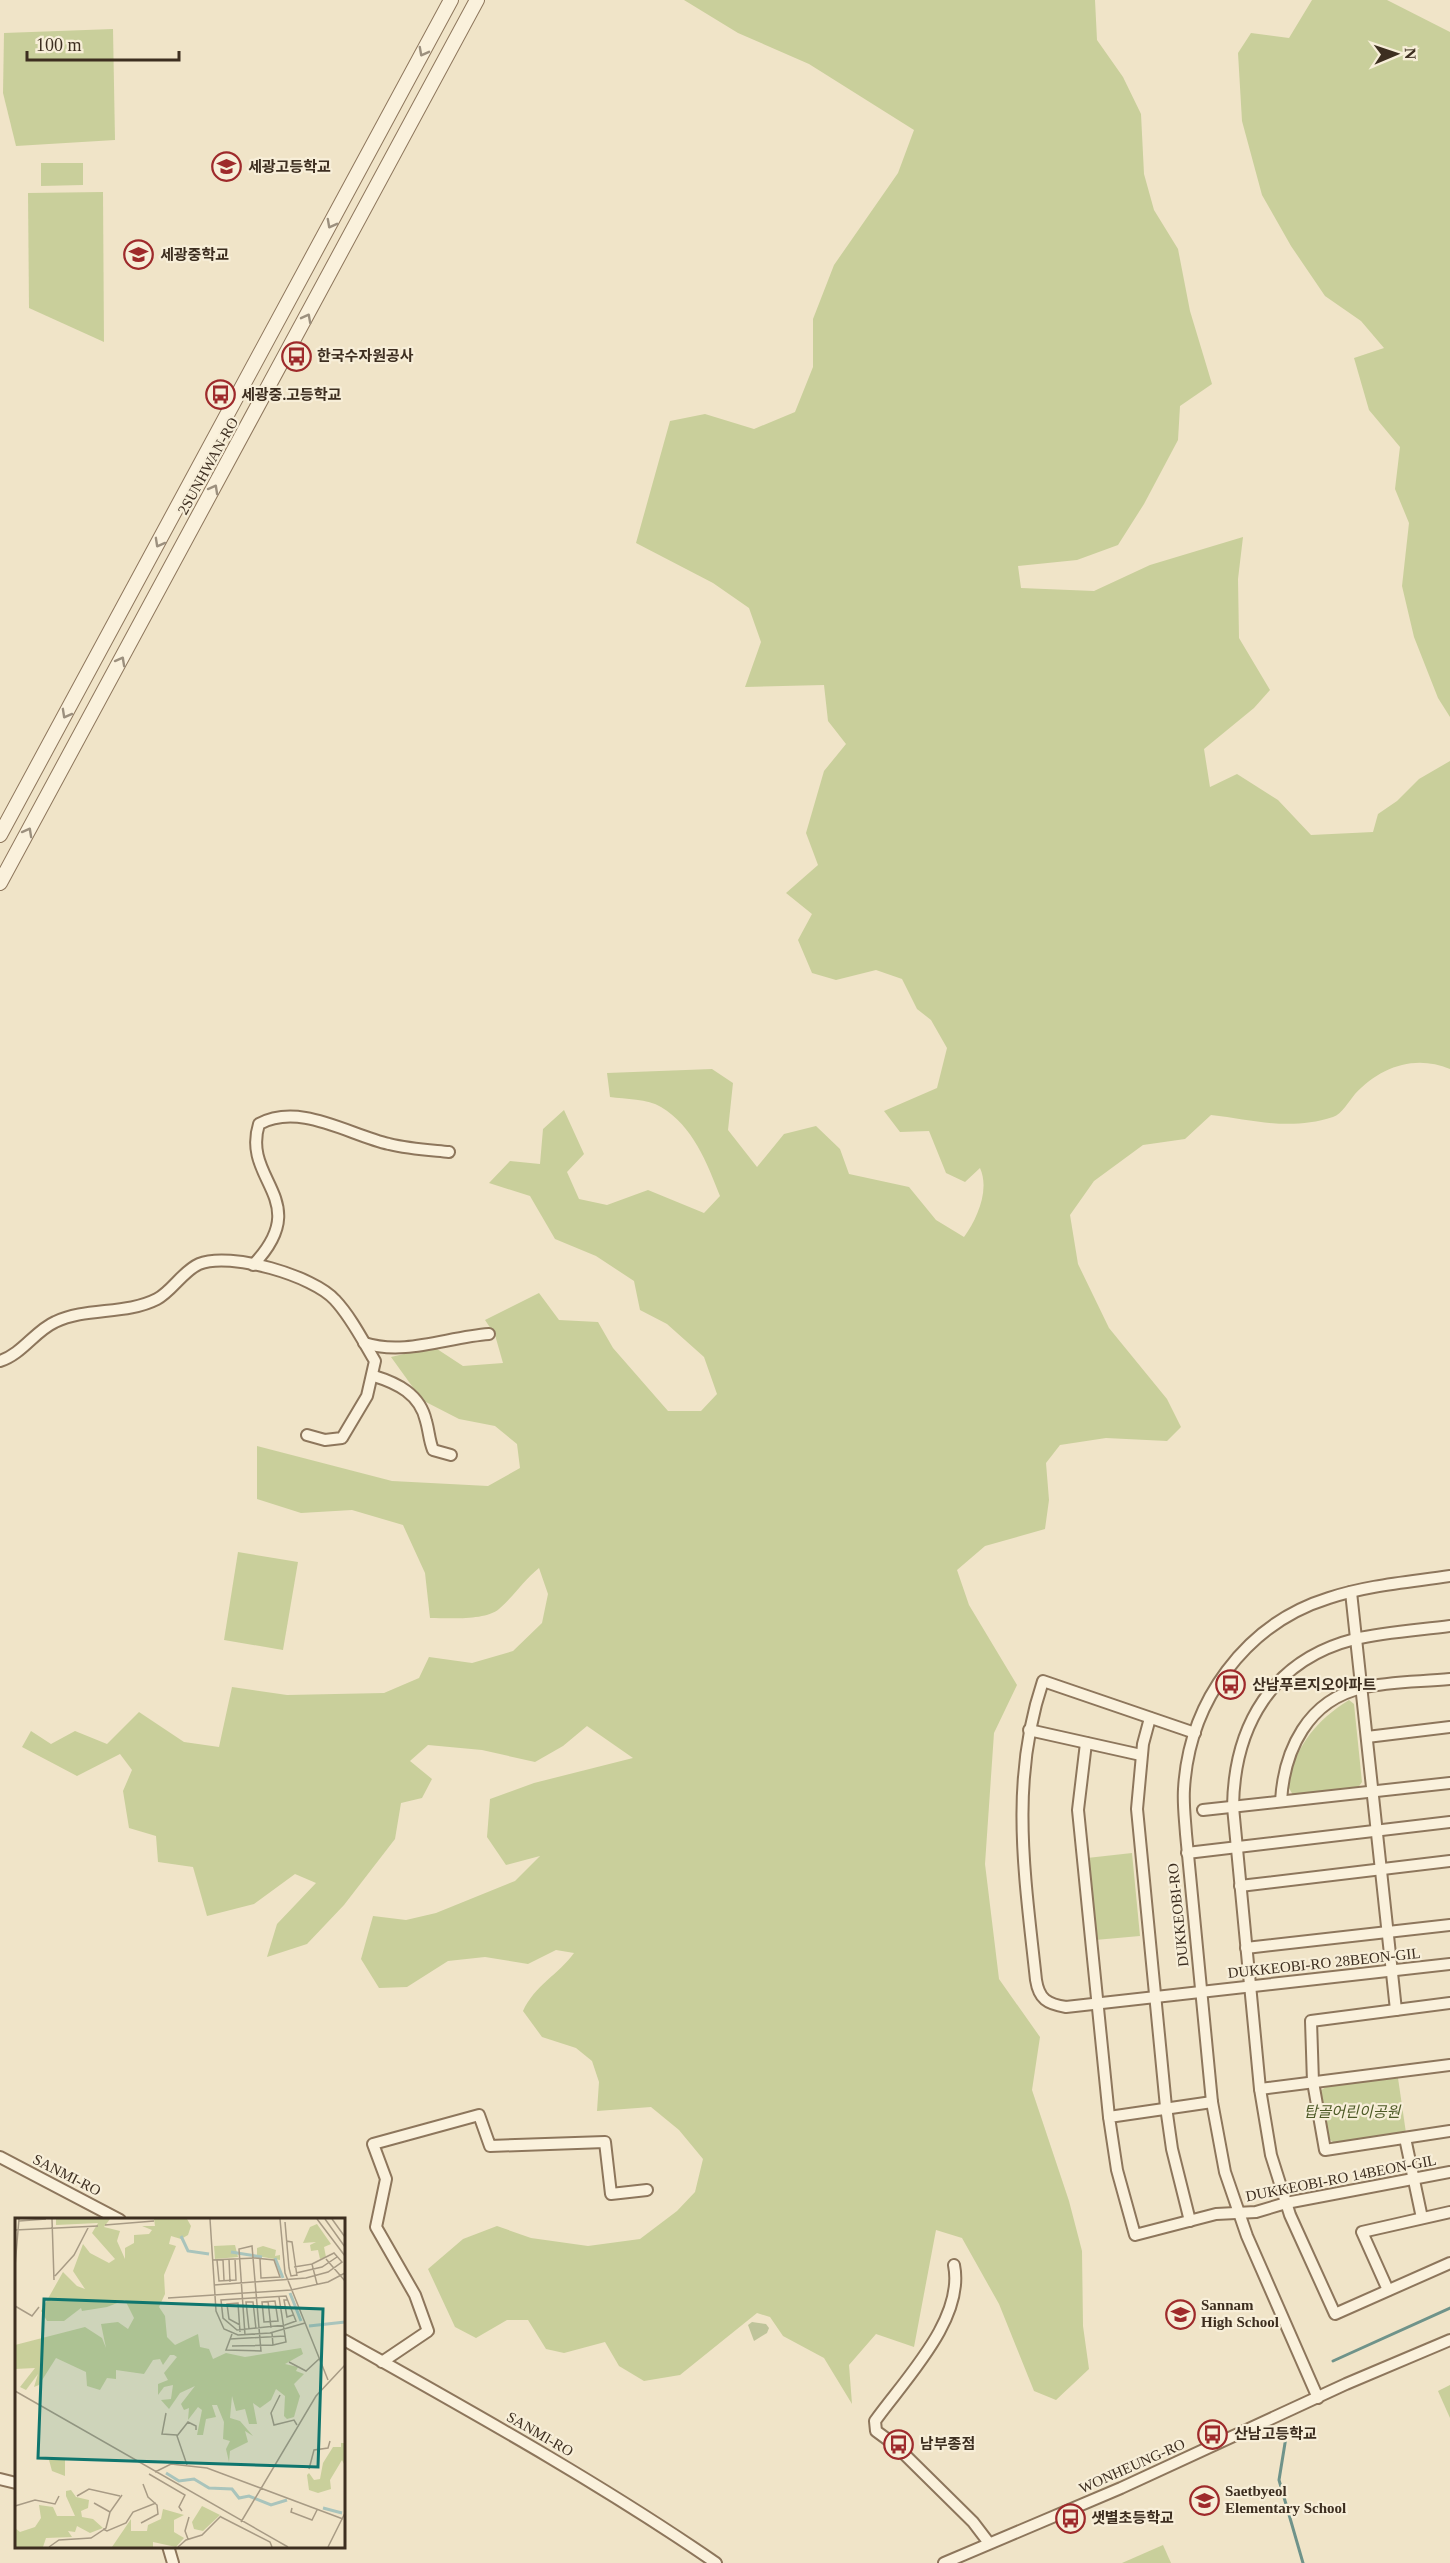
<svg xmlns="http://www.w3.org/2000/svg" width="1450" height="2563" font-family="'Times New Roman','Noto Sans KR',serif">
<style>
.green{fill:#c9cf9b}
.cemetery{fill:#bfc49a}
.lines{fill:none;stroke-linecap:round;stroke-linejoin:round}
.stream{stroke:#6f938a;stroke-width:3}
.minor-casing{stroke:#8d765c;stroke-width:14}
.tertiary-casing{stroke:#8d765c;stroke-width:16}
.minor{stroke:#faf1dc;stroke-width:10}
.tertiary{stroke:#faf1dc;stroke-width:14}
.oneway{stroke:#9c907e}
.labels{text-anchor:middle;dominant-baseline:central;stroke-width:4.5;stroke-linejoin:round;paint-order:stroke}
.poi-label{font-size:15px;font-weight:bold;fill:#3d2e20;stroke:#f7eed8;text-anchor:start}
.street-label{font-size:15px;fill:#3d2e20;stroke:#f7eed8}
.park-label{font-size:15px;font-style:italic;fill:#4d5a26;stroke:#f7eed8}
.inset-river{fill:none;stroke:#a9c4bc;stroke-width:3}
.inset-road{fill:none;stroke:#a89b85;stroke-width:1.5}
.view{fill:#0f766e;fill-opacity:0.15;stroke:#0f766e;stroke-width:3}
.inset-edge{fill:none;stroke:#3d2e20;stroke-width:3}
</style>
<rect width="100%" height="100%" fill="#f0e4c8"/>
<g class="green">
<path d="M684 0H1095L1097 40 1123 77 1141 114 1144 174 1154 210 1178 249 1190 311 1212 384 1180 406 1178 440 1144 504 1118 545 1077 560 1018 566 1021 588 1094 591 1150 565 1243 537 1238 579 1239 638 1270 690 1254 708 1204 749 1210 787 1237 774 1278 800 1311 835 1373 832 1378 814 1397 801 1419 779 1450 761V1069C1415 1054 1380 1067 1355 1094 1349 1101 1342 1114 1333 1117 1289 1131 1255 1120 1211 1115L1185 1139 1143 1145 1094 1181 1070 1215 1078 1264 1109 1328 1167 1399 1181 1427 1167 1441 1106 1438 1060 1445 1046 1463 1049 1500 1045 1529 985 1546 957 1570 969 1605 1017 1685 994 1733 985 1864 999 1979 1040 2037 1032 2090 1069 2201 1082 2251 1083 2326 1089 2369 1056 2400 1034 2391 999 2304 962 2238 936 2230 914 2347 876 2334 849 2365 852 2404 824 2358 783 2336 770 2317 757 2313 680 2375 644 2381 619 2366 605 2342 564 2353 546 2349 528 2320H507L476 2338 455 2327 428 2269 463 2239 497 2226 531 2238 588 2246 640 2239 677 2211 695 2192 703 2159 679 2130 651 2107 597 2111 599 2082 592 2061 576 2048 542 2037 523 2011C535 1985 558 1975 574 1953L556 1950 528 1964 485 1957 448 1961 407 1987 379 1988 361 1959 373 1916 406 1920 436 1913 515 1881 540 1856 506 1865 487 1837 490 1799 534 1783 633 1758 587 1726 563 1746 535 1762 482 1750 428 1745 410 1761 432 1779 422 1798 401 1803 395 1839 344 1905 307 1944 267 1957 277 1924 316 1883 295 1874 254 1904 207 1916 193 1867 158 1862 156 1836 129 1828 123 1791 132 1770 120 1754 77 1776 22 1747 31 1731 51 1744 75 1731 107 1744 139 1712 184 1742 219 1747 232 1687 287 1695 384 1693 419 1678 429 1657 472 1663 513 1651 542 1623 548 1594 539 1568C524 1580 514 1596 499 1609 485 1621 448 1618 430 1618L425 1573 403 1525 352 1510 301 1513 257 1499V1446L392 1481 488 1486 520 1468 517 1444 495 1426 459 1419 422 1400 391 1357 434 1347 463 1366 503 1363 495 1335 485 1320 539 1293 559 1320 598 1322 613 1348 668 1411H701L717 1394 704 1357 667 1324 640 1310 634 1281 596 1256 555 1239 530 1196 489 1183 510 1161 540 1164 543 1129 564 1110 584 1154 567 1172 579 1199 607 1205 648 1190 704 1213 720 1196C707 1163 693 1126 661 1107 648 1099 625 1099 610 1097L607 1073 712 1069 733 1083 728 1130 757 1167 784 1134 816 1126 840 1149 849 1174 909 1187 936 1220 964 1237C977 1219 990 1190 980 1168L965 1182 946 1173 929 1131 900 1132 884 1111 937 1088 947 1048 931 1020 917 1009 902 979 876 970 836 980 812 973 798 940 812 914 786 893 818 865 806 833 824 771 846 744 828 721 824 685 745 687 761 642 749 608 713 583 636 543 670 421 705 414 754 429 795 412 813 367V319L834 265 898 173 914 130 809 64 738 33Z"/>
<polygon points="1312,0 1387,0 1450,32 1450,717 1438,698 1414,637 1402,586 1409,523 1395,489 1400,447 1369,410 1354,358 1384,348 1361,321 1325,296 1291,246 1262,195 1242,121 1238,53 1251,33 1289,38"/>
<polygon points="113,29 115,140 16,146 3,93 4,33"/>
<polygon points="41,163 83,163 83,185 41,186"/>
<polygon points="103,192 104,342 29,308 28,193"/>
<polygon points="238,1552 298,1562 283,1650 224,1640"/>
<path d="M1349 1700 1354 1704 1362 1782 1357 1789 1293 1795 1286 1783C1299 1744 1314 1722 1349 1700Z"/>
<polygon points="1132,1853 1140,1936 1095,1940 1087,1858"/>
<polygon points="1398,2078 1406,2133 1337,2145 1325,2136 1317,2093 1329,2085"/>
<polygon points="1450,2385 1450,2418 1438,2391"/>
<polygon points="1163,2545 1171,2563 1122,2563"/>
</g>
<polygon class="cemetery" points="752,2322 766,2324 769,2328 767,2333 754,2341 748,2325"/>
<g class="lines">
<g class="stream">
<polyline points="1333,2361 1450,2308"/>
<polyline points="1286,2437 1279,2480 1303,2563"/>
</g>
<defs>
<g id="minor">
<path d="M253 1265C315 1200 241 1181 259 1124 300 1102 349 1135 389 1144 409 1149 429 1150 449 1152"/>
<path d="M364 1343C405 1356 447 1337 489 1334"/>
<path d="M0 1361C22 1354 35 1331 55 1322 86 1307 126 1315 157 1299 172 1291 183 1271 199 1264 230 1251 314 1276 335 1300 351 1317 363 1341 375 1361L367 1396 342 1438 325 1440 307 1435"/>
<path d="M374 1376C397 1383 420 1394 426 1421 429 1431 429 1440 433 1450L451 1455"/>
<polyline points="1351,1592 1396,2010"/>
<path d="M1450 1626C1419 1630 1385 1632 1355 1639 1272 1660 1234 1726 1233 1807L1260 2089 1271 2155 1290 2215 1335 2314 1450 2263"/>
<polyline points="1150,1718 1143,1744 1137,1809 1166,2107 1172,2149 1190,2221"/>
<polyline points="1029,1730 1141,1755"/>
<path d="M1195 1733 1043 1681C1009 1782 1025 1877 1036 1980 1039 1999 1047 2004 1066 2007L1450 1964"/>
<polyline points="1367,1737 1450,1727"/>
<polyline points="1086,1743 1078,1810 1109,2117"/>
<path d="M1281 1801C1284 1750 1308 1700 1362 1688 1390 1681 1421 1682 1450 1679"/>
<polyline points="1203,1810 1450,1783"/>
<polyline points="1187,1853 1450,1822"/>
<polyline points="1240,1886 1450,1861"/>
<polyline points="1246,1948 1450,1925"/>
<polyline points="1450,2003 1311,2021 1313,2082 1325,2150 1450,2131"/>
<polyline points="1260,2089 1450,2065"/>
<polyline points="1212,2102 1109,2117 1117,2170 1135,2235 1216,2214 1256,2212 1286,2203 1450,2172"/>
<polyline points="1405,2138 1422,2218"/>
<polyline points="0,2157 120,2220"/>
<path d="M954 2265C965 2319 905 2379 875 2421L876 2431 895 2445 973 2522 989 2543"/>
<polyline points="1388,2290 1362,2232 1450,2212"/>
<path d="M344 2340C470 2411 597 2481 716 2563"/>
<polyline points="382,2362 428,2331 415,2295 376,2227 386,2179 373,2144 479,2115 490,2146 605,2142 611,2194 647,2190"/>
<path d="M1318 2398 1247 2236 1225 2172 1212 2102 1186 1834C1185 1819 1183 1804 1184 1789 1189 1702 1245 1624 1329 1598 1368 1585 1410 1582 1450 1576"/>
<polyline points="0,2479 16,2483"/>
<polyline points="168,2546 173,2563"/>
<polyline points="944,2563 1121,2488 1346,2384 1450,2340"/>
</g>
<g id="tertiary">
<polyline points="0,835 451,0"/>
<polyline points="0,883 477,0"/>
</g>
</defs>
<use href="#minor" class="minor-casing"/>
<use href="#tertiary" class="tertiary-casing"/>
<use href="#minor" class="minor"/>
<use href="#tertiary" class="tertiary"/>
</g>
<defs><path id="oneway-chevron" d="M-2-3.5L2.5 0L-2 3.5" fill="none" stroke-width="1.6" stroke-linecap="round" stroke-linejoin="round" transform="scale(1.5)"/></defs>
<g class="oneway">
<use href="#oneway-chevron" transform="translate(423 52) rotate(118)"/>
<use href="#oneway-chevron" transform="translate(331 224) rotate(118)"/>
<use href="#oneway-chevron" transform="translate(307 318) rotate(-62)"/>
<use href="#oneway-chevron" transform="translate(214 489) rotate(-61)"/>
<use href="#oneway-chevron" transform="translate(159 543) rotate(119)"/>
<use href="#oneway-chevron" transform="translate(121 661) rotate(-61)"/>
<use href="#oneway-chevron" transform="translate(66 714) rotate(119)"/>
<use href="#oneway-chevron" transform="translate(28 832) rotate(-61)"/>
</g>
<defs>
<symbol id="school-ring" viewBox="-11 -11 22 22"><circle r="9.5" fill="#f7eed8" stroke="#9e2a2b" stroke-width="1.5"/><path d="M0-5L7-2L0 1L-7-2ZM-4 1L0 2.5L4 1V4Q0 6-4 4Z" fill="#9e2a2b"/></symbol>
<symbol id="bus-ring" viewBox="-11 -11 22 22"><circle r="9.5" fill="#f7eed8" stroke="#9e2a2b" stroke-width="1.5"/><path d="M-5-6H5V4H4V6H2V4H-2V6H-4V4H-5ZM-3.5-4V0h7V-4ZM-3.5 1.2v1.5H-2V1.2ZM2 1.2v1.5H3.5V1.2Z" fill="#9e2a2b"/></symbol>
</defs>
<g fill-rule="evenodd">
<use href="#school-ring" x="210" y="150" width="33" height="33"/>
<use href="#school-ring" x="122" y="238" width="33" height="33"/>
<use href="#bus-ring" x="280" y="340" width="33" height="33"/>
<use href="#bus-ring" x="204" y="378" width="33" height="33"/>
<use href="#bus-ring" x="1214" y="1668" width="33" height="33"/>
<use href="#school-ring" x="1164" y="2298" width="33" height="33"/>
<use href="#bus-ring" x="1196" y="2418" width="33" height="33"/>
<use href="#bus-ring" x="882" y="2428" width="33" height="33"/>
<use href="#school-ring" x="1188" y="2484" width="33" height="33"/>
<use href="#bus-ring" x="1054" y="2502" width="33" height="33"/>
</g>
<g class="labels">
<g class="poi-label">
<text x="248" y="167">세광고등학교</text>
<text x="160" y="255">세광중학교</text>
<text x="317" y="356">한국수자원공사</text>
<text x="241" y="395">세광중.고등학교</text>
<text x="1252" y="1685">산남푸르지오아파트</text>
<text x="1201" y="2305">Sannam<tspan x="1201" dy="17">High School</tspan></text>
<text x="1234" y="2434">산남고등학교</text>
<text x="920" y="2444">남부종점</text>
<text x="1225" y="2491">Saetbyeol<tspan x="1225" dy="17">Elementary School</tspan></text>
<text x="1091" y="2518">샛별초등학교</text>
</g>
<g class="street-label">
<text transform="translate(208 466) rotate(-61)">2SUNHWAN-RO</text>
<text transform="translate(1178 1915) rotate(-96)">DUKKEOBI-RO</text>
<text transform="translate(1324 1963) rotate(-6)">DUKKEOBI-RO 28BEON-GIL</text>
<text transform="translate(67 2175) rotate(27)">SANMI-RO</text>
<text transform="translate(1341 2178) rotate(-11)">DUKKEOBI-RO 14BEON-GIL</text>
<text transform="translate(540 2434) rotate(30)">SANMI-RO</text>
<text transform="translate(1132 2466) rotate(-24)">WONHEUNG-RO</text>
</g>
<g class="park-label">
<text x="1352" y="2112">탑골어린이공원</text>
</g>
</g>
<g transform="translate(15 2218)">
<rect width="330" height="330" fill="#f0e4c8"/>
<path d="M41 1H95L89 9 105 13 102 23 110 41V30L119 25V17L134 16 137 12 127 8H140L139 1H172L176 8 173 17 166 21 156 18 154 26 161 28 149 57 150 76 144 89 150 98 152 119 160 127 183 116 185 129 194 131 198 141 211 135 230 139 286 130 288 136 270 146 283 149 281 153 289 156 279 166 285 178 279 199 272 201 269 198 270 178 261 171 256 182 245 190 238 185 242 206H234L230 191 221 193 217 178 215 200 225 203 238 218 230 213 233 224 215 233 214 244 211 231 215 223 208 221 209 204 202 187H197L201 199 191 201 188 217H182L187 192 183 189 173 202 174 190 169 192 166 186 180 168 165 175 154 191 146 182 156 181 158 167 149 169 143 177V166L153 162 149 155 162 139 159 137H155L148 147 145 141 138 142 129 156 101 152V161L92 160 85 172 72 168 71 154 41 140 24 167 19 169 23 156 11 172 5 169 20 150 0 151V127L70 109 87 120 91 130 86 106 103 104 113 111 119 100 110 82 92 89 67 93 66 90 49 103H32L26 93 48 54 62 68 70 71 58 53 68 26 75 35 94 45 100 41 77 15 83 5 41 7ZM302 6 316 26 309 29 311 39 305 41 303 32 296 33 295 27 301 24 288 25 295 9ZM220 27 223 39 200 41 199 28ZM248 28 261 32 260 38 265 37V42L242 38V30ZM326 225H330V248L327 242 315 262 316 271 303 275 294 272 292 257 294 255 299 262 305 261 308 245 318 229H326ZM34 242H50V258L37 253ZM56 272 61 279 74 282 73 290 66 293 67 299 78 301 88 310 75 315 62 308 60 314 53 313 57 319 31 320 28 329H0V310L5 314 20 309 26 300 24 287 38 289 42 298H60L51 278V273ZM187 288 205 297 188 313 179 311 177 304ZM148 291 169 297 159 302V314L169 320 161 329 138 324V329H97L116 301V313H132L133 307 146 301Z" fill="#c9cf9b"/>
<path class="inset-river" d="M166 18 173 33 194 36M216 34 247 39M260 40 268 60M275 75 286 103M294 108 330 104M151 255 164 263 179 261 194 270 217 271 224 280 234 278 256 287 272 282M308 290 327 295"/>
<path class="inset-road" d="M37 1 39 62M195 1 201 93 209 111 223 117 255 115 290 105M265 1 270 55 313 162M302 1 330 38M310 1 330 29M317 1 330 19M4 3 31 1M270 4 274 50 276 58 282 57M90 7 139 3M0 12 83 8M271 23 277 24 282 58M214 41 215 64M311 41 330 63M197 42 240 40 259 42 265 59 246 60 245 41M202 42 204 63 221 62 220 41M208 42 209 62M0 48 4 1M279 49 297 46 302 66M281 55 307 49 322 39M40 58 59 37 74 8M199 67 291 60 313 54 327 44 319 35 297 46M271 78 281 103 270 107 222 112 208 100 206 82ZM153 80 276 72 313 64 330 55M272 82H269L272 99 278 97M253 83 256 110M260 83 263 103 249 104 247 84ZM0 88 17 98 24 89M225 107 214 101 212 86 223 85 225 114M234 111 231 84H238L241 111M257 115 258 127 271 124 264 79M217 116 211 132 246 133 237 28 224 31 230 117M215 121 270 118M217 128 258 127M274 144 291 153 304 141M0 173 273 329M265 177 256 195 259 207 279 202 282 207M151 195 147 216 162 217M172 247 162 218 173 204 181 208V212M294 251 299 232 313 230 315 223M140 254 156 246 192 250 328 301M134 256 170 277 164 289 167 293M62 278 74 271 105 278M79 285 95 294M0 288 20 282 40 286 44 278M277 290 276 294 297 302 302 292M206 299 255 324 257 329M226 304 301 178 330 147M126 305 143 296 142 287 133 279 128 266M88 311 92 313 111 305 118 294 141 285M173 321 170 313 174 299M34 329 44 322 76 320 91 310 95 294 107 277M163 329 171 322 187 317 206 298M313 329 330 295"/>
<path class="view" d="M29 81 308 91 303 249 23 240Z"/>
<rect width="330" height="330" class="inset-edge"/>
</g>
<g transform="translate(1396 54) rotate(88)" stroke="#f7eed8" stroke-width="4.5" paint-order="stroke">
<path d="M0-4.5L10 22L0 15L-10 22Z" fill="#3d2e20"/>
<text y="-9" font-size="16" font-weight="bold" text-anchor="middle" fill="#3d2e20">N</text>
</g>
<path d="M27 51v9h152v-9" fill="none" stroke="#3d2e20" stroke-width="3"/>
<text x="36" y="51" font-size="18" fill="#3d2e20" stroke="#f7eed8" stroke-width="4.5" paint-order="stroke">100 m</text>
</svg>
